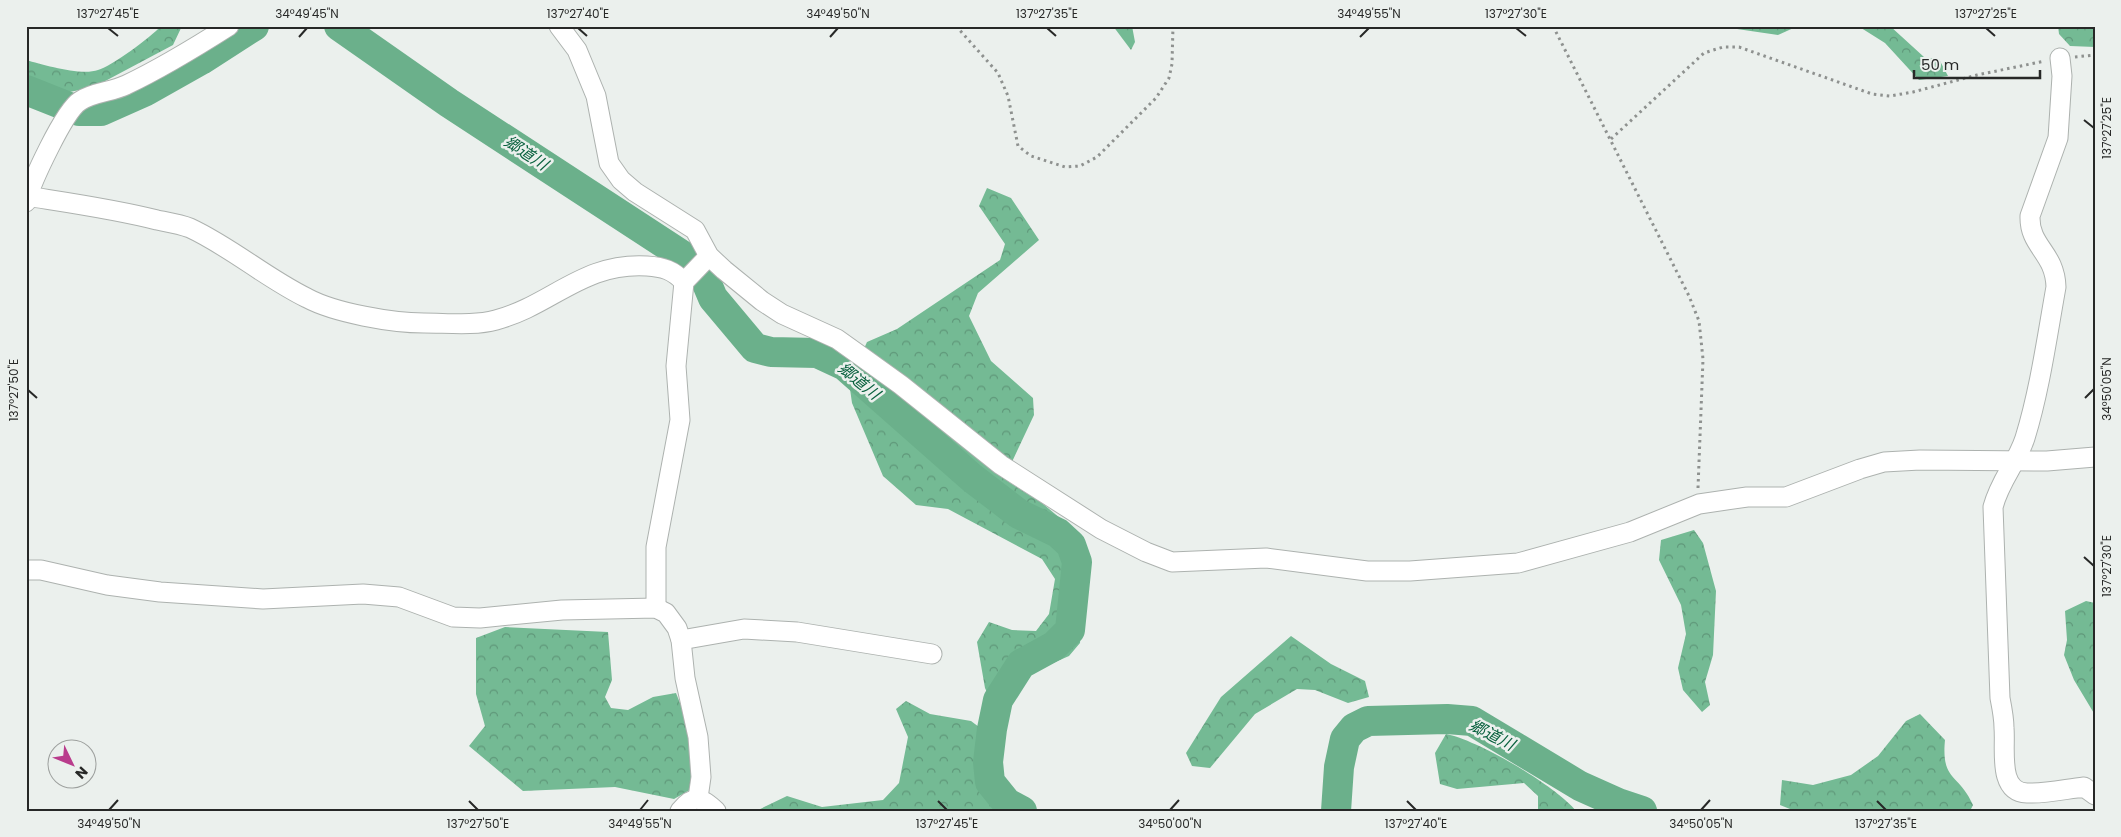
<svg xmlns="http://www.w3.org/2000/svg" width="2121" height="837" font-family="Poppins,'Noto Sans JP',sans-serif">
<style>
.forest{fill:url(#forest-crowns)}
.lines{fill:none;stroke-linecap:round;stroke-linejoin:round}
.river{stroke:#6bb08b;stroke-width:30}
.minor-casing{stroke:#adb2af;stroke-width:21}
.path{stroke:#8e918f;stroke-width:3;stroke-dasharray:2.5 4;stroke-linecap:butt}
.minor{stroke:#fff;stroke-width:19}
.ticks{fill:none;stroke:#272827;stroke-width:2}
.labels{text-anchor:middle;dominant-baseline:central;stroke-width:5;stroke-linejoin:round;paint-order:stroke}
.water-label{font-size:16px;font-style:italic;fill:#0a623f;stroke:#ebf0ed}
.neatline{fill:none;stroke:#272827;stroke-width:2}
.ticks-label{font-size:12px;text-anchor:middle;fill:#272827}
</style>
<defs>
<pattern id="forest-crowns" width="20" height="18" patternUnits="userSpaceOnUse" patternTransform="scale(1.25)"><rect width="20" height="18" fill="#74ba94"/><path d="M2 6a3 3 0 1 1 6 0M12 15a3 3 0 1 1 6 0" fill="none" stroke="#5f9779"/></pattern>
</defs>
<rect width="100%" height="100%" fill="#ebf0ed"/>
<g class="forest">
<path d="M161 26H182L173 45 94 87 60 94 26 82V60C44 65 81 76 98 70 112 66 151 37 161 26Z"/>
<polygon points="1113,26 1132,26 1135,42 1131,50"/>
<polygon points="1736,26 1798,26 1778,35 1737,29"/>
<polygon points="1858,26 1890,26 1924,57 1939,59 1948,76 1919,80 1885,43"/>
<polygon points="2058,26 2095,26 2095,47 2070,46 2059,34"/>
<polygon points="987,188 1011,198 1039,240 978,293 969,316 991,361 1033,398 1034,415 1011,464 1009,482 1042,503 1067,524 1086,568 1080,643 1069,656 1037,670 1020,682 1013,697 990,699 985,688 977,642 989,622 1012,630 1036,631 1049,614 1055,579 1042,559 948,509 916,505 883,476 852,403 849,382 867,342 897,329 1000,260 1005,244 979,206"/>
<polygon points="1694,530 1703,543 1716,591 1713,655 1705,682 1710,705 1702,712 1683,690 1678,668 1686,634 1681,605 1659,560 1661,540"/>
<polygon points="2086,601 2095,603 2095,715 2074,680 2064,655 2067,640 2065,611"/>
<polygon points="505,627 608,632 612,680 605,697 611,708 628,710 653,697 676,693 697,746 695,787 674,799 615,787 523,791 469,746 485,726 476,694 476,638"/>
<polygon points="1291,636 1331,664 1365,681 1369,697 1348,703 1315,690 1297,689 1255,714 1210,768 1192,766 1186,753 1221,697"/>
<polygon points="906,701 930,714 971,721 983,730 975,777 992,805 1000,811 756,811 787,796 822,807 883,800 899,783 908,737 896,709"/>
<path d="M1920 714 1945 740C1941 782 1959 773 1973 805L1970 811H1795L1780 805 1782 780 1813 785 1851 775 1878 756 1906 721Z"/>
<path d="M1446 734C1478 740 1556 786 1576 811H1538V796L1524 783 1457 789 1440 784 1435 753Z"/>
</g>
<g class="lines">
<g class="river">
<polyline points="339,26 449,103 685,257 702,272 713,298 755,348 771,352 817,353 845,366 972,478 1019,514 1058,533 1071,545 1077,562 1070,630 1054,646 1021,664 998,700 992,729 988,762 990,782 1007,803 1022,811"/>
<polyline points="26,90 79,111 101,111 146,91 201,60 254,26"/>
<polyline points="1336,811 1339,767 1345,739 1354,728 1368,721 1447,719 1472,721 1580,786 1618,803 1642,811"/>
</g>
<defs>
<g id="minor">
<polyline points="559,26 577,50 596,96 609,163 621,180 635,192 695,230 709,256 724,270 762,301 782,314 837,339 858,354 901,385 1001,465 1101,529 1146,552 1172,562 1266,558 1367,571 1410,571 1518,563 1630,532 1699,504 1747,497 1786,497 1860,469 1884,462 1920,460 2047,461 2095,457"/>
<path d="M2060 58 2062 76 2058 138 2030 216C2029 247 2055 252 2056 287 2047 337 2040 389 2025 438 2017 463 2000 480 1993 507L2000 698C2002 708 2004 718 2004 728 2006 748 1997 792 2027 793 2045 794 2066 789 2084 787L2095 795"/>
<path d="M26 196C70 203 114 209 157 220 167 222 180 224 190 228 231 247 266 278 307 298 335 313 392 323 424 323 448 323 474 326 496 320 552 305 583 262 647 266 663 267 673 270 684 282"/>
<path d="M26 202C31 183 64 111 80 101 93 92 112 92 126 85 162 68 196 47 229 26"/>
<polyline points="26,570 41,570 107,585 160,592 263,599 363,594 399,597 453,617 480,618 562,610 656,608 666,613 677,628 681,640 685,678 698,737 701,777 698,798"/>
<polyline points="656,608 656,547 680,420 676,366 684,282 709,256"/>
<polyline points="681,640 744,629 797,632 932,654"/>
<path d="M680 811C694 794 701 797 716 811"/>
</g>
</defs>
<use href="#minor" class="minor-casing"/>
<g class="path">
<polyline points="956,26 998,73 1008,96 1018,146 1031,156 1065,167 1080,166 1097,157 1156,98 1169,78 1172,64 1173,26"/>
<polyline points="1265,26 1267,26"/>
<polyline points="1553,26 1689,296 1699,321 1703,359 1698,488"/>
<polyline points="2075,57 2095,55"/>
<polyline points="1611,139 1704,53 1723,47 1739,47 1872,94 1890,96 1913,92 1977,75 2045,61"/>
</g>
<use href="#minor" class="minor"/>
</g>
<path class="ticks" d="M108 28 118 36M578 28 587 36M1047 28 1056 36M1516 28 1526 36M1986 28 1995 36M299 37 307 28M830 37 838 28M1360 37 1369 28M2084 120 2094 128M28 390 37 398M2085 398 2094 389M2084 557 2094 566M469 801 478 810M938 801 947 810M1407 801 1416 810M1877 801 1886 810M109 810 118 800M640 810 648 800M1170 810 1179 800M1701 810 1710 800"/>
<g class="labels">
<g class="water-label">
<text transform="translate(526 153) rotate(33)">郷道川</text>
<text transform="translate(859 381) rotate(39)">郷道川</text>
<text transform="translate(1492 735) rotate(27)">郷道川</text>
</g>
</g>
<rect width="2121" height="837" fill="none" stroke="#ebf0ed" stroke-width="55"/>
<g transform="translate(72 764) rotate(133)"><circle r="24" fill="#ebf0ed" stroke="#9da09e"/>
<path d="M0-4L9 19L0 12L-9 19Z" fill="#b93c8c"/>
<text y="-8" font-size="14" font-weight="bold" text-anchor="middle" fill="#272827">N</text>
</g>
<path d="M1914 70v8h126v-8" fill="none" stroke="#272827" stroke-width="2.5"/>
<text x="1921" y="70" font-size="15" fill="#272827" stroke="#ebf0ed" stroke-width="4" paint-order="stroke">50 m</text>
<rect x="28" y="28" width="2066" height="782" class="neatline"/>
<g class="ticks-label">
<text x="108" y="18">137°27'45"E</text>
<text x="307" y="18">34°49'45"N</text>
<text x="578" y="18">137°27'40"E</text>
<text x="838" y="18">34°49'50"N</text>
<text x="1047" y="18">137°27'35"E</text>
<text x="1369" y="18">34°49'55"N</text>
<text x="1516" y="18">137°27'30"E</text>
<text x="1986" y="18">137°27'25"E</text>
<text transform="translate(2107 128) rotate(-90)" y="4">137°27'25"E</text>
<text transform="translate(2107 389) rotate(-90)" y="4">34°50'05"N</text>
<text transform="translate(14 390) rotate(-90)" y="4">137°27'50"E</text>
<text transform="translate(2107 566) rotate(-90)" y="4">137°27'30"E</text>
<text x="109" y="828">34°49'50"N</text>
<text x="478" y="828">137°27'50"E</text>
<text x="640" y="828">34°49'55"N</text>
<text x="947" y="828">137°27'45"E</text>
<text x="1170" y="828">34°50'00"N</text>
<text x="1416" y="828">137°27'40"E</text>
<text x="1701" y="828">34°50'05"N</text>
<text x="1886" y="828">137°27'35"E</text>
</g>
</svg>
